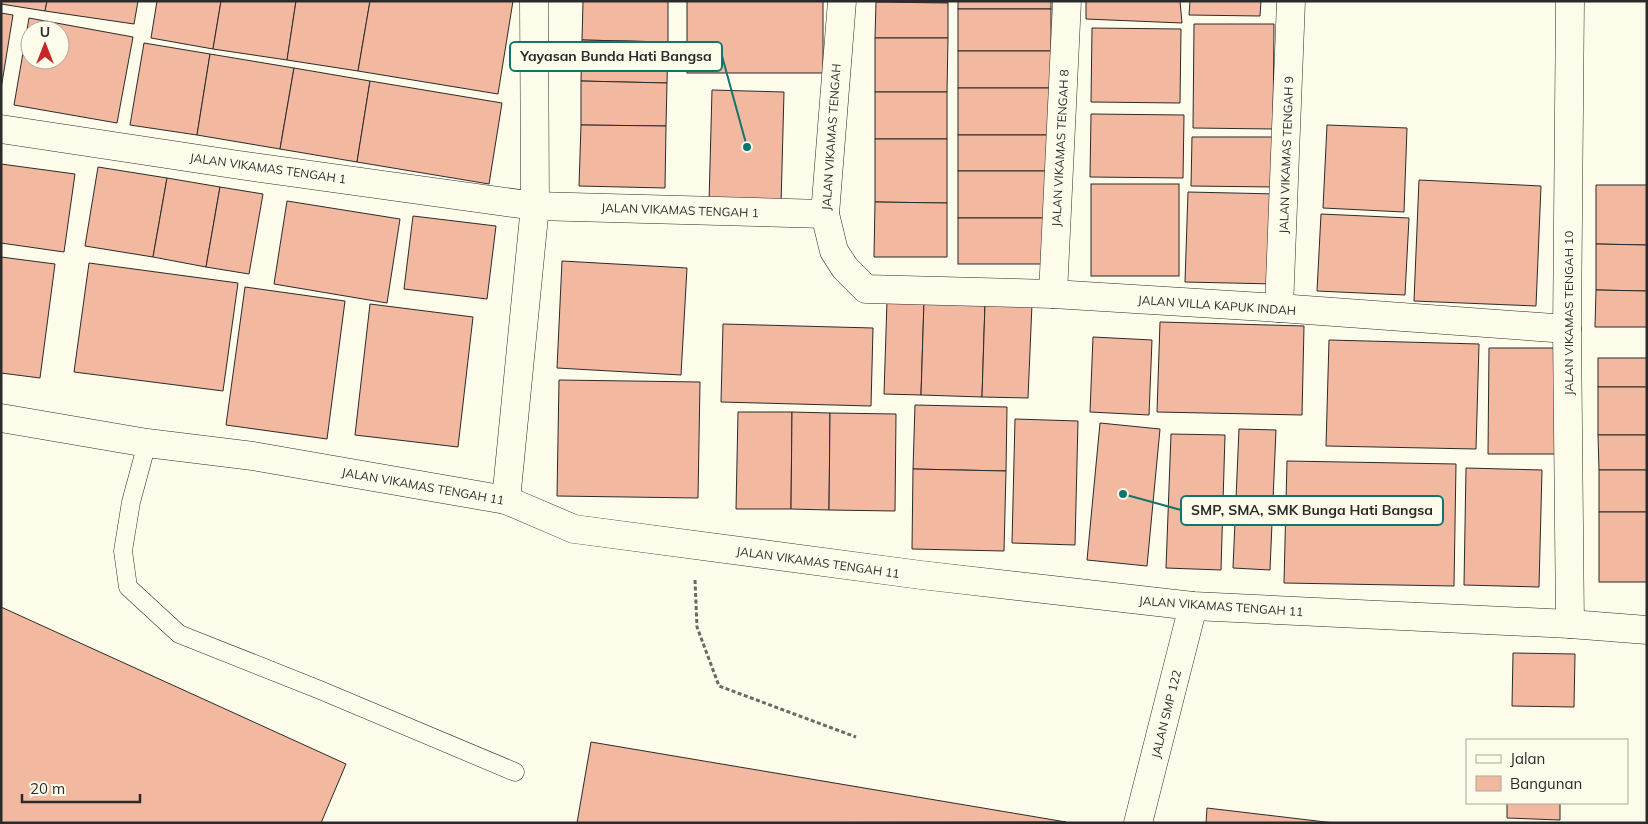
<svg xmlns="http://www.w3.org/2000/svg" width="1648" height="824" font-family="Mulish,sans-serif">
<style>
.building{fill:#f2b8a0;stroke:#2b2b2b;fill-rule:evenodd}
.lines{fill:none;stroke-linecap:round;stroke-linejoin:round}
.lane-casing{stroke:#2b2b2b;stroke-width:19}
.street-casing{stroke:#2b2b2b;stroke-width:29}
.path{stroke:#6a6964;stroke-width:3;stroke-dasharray:4 2.5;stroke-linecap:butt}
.lane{stroke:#fdfbea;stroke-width:18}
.street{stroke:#fdfbea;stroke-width:28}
.labels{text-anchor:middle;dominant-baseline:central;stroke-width:4;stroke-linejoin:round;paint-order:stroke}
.street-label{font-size:12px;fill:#2b2b2b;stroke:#fdfbea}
.leader{fill:none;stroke:#0f766e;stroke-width:2}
.callout-dot{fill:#0f766e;stroke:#fdfbea;stroke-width:2}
.callout{fill:#fdfbea;stroke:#0f766e;stroke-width:2}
.callout-label{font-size:14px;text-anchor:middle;font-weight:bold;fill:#2b2b2b}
</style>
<rect width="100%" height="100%" fill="#fdfbea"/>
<g class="building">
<polygon points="1,1 47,1 45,11 1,4"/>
<polygon points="47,1 138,1 134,24 45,11"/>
<polygon points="157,1 221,1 213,49 151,38"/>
<polygon points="221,1 296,1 287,60 213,49"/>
<polygon points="296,1 370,1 358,71 287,60"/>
<polygon points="370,1 513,1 498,94 358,71"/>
<polygon points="583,1 668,1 668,42 582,40"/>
<rect x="687" y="1" width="136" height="72"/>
<polygon points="876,1 948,1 948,3"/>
<rect x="958" y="1" width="93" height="8"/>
<polygon points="1086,1 1180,1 1182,23 1086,19"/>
<polygon points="1190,1 1261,1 1260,16 1189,15"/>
<polygon points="876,2 948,3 948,38 875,38"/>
<rect x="958" y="9" width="93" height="42"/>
<polygon points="1,13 13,15 1,89"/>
<path d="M29 18 133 37 117 123 14 105ZM30 30H60V60H30Z"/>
<polygon points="1194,24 1274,24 1273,129 1193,128"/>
<polygon points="1092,28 1181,29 1180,103 1091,102"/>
<polygon points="875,38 948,38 947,92 875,92"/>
<polygon points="582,40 668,42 667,83 581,81"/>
<polygon points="144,43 210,54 197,135 130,125"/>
<rect x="958" y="51" width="93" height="37"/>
<polygon points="210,54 294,68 280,149 197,135"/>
<polygon points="294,68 370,81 357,162 280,149"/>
<polygon points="370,81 502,103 489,184 357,162"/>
<polygon points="581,81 667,83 666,126 581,125"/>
<rect x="958" y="88" width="93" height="47"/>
<polygon points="712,90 784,92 781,205 709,203"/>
<rect x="875" y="92" width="72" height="47"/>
<polygon points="1091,114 1184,115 1183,178 1090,177"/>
<polygon points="581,125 666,126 665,188 579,186"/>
<polygon points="1327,125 1407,128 1404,212 1323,208"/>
<rect x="958" y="135" width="93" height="36"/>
<polygon points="1192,137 1275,137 1275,187 1191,186"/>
<polygon points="875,139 947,139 947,203 875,202"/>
<polygon points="1,164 75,174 64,252 1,243"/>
<polygon points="98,167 167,178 153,257 85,246"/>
<rect x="958" y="171" width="93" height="47"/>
<polygon points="167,178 220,187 206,267 153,257"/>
<polygon points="1419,180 1541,186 1536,306 1414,301"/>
<rect x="1091" y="184" width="88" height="92"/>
<polygon points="1596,185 1647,185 1647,245 1596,244"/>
<polygon points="220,187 263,194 249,274 206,267"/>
<polygon points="1188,192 1277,194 1275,284 1185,282"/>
<polygon points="287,201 400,219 387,303 274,284"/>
<polygon points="875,202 947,203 947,257 874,257"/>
<polygon points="1321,214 1409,218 1405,295 1317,291"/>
<polygon points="413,216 496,226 487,299 404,289"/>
<rect x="958" y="218" width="93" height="46"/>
<polygon points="1596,244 1647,245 1647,291 1596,290"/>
<polygon points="1,257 55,264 40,378 1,373"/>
<polygon points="562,261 687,268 681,375 557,368"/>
<polygon points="89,263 238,283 223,391 74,372"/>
<polygon points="245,287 345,301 327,439 226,425"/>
<polygon points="1596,290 1647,291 1647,327 1595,327"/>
<polygon points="887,301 924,301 921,395 884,394"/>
<polygon points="924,301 985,303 982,397 921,395"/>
<polygon points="985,303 1032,304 1028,398 982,397"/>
<polygon points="370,304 473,317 458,447 355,435"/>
<polygon points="1160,322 1304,326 1302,415 1157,412"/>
<polygon points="723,324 873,328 871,406 721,402"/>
<polygon points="1093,337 1152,340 1149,415 1090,412"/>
<polygon points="1329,340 1479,344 1476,449 1326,446"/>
<polygon points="1489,348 1563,348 1562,454 1488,454"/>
<rect x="1598" y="358" width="49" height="29"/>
<polygon points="559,380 700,382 698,498 557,496"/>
<rect x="1598" y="387" width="49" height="48"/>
<polygon points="915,405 1007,407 1006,471 913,469"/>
<polygon points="738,412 792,412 791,509 736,509"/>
<polygon points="792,412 830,413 829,510 791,509"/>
<polygon points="830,413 896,414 895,511 829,510"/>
<polygon points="1015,419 1078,421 1075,545 1012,543"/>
<polygon points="1100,423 1160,429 1147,566 1087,560"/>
<polygon points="1239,429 1276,430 1270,570 1233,568"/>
<polygon points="1171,434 1225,435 1221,570 1166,568"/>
<polygon points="1598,435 1647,435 1647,470 1599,470"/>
<polygon points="1287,461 1456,464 1454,586 1284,583"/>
<polygon points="1466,468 1542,470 1539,587 1464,585"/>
<polygon points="913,469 1006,471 1004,551 912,549"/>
<rect x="1599" y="470" width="48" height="42"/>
<rect x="1599" y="512" width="48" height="70"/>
<polygon points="1,607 346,764 321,823 1,823"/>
<polygon points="1513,653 1575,654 1574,707 1512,706"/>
<polygon points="591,742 1066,822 577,823"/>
<polygon points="1507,803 1560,803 1560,820 1507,818"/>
<polygon points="1207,808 1334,823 1206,823"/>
</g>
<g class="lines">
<defs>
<polyline id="lane" points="147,443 131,502 123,551 128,587 179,634 320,690 515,772"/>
<g id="street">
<polyline points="842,1 825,214 834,251 845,268 866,289 1053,294 1279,308 1567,329"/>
<polyline points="1,129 239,165 535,206 825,214"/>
<polyline points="1053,294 1067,1"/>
<polyline points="1279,308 1291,1"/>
<polyline points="1,418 147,443 253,456 506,500 574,529 921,575 1193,606 1570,624 1647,630"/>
<polyline points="506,500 535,206 534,1"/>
<polyline points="1570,624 1567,329 1570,1"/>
<polyline points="1138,823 1193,606"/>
</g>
</defs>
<use href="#lane" class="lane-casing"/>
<use href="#street" class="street-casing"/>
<polyline class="path" points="695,580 697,627 719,686 856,737"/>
<use href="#lane" class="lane"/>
<use href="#street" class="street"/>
</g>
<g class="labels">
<g class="street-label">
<text transform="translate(831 137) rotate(-86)">JALAN VIKAMAS TENGAH</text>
<text transform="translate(1060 148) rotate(-87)">JALAN VIKAMAS TENGAH 8</text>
<text transform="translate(1286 155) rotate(-88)">JALAN VIKAMAS TENGAH 9</text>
<text transform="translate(268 168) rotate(8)">JALAN VIKAMAS TENGAH 1</text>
<text transform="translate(680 210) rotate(2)">JALAN VIKAMAS TENGAH 1</text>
<text transform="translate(1217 305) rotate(4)">JALAN VILLA KAPUK INDAH</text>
<text transform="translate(1568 313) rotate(-90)">JALAN VIKAMAS TENGAH 10</text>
<text transform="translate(423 486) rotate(10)">JALAN VIKAMAS TENGAH 11</text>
<text transform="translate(818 562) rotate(8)">JALAN VIKAMAS TENGAH 11</text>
<text transform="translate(1221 606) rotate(4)">JALAN VIKAMAS TENGAH 11</text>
<text transform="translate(1166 714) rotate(-76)">JALAN SMP 122</text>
</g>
</g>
<path class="leader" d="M747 147L722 56M1123 494L1181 510"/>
<g class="callout-dot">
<circle cx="747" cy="147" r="5"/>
<circle cx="1123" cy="494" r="5"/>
</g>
<g class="callout">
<rect x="510" y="42" width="212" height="29" rx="5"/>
<rect x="1181" y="496" width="262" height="29" rx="5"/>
</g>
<g class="callout-label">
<text x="616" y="61">Yayasan Bunda Hati Bangsa</text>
<text x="1312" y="515">SMP, SMA, SMK Bunga Hati Bangsa</text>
</g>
<rect width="1648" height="824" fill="none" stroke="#2b2b2b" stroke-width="5"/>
<rect x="1466" y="739" width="162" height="65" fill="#fdfbea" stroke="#a9a89e"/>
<rect x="1476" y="755" width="25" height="8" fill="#fdfbea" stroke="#a9a89e"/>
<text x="1510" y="764" font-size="15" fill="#2b2b2b">Jalan</text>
<rect x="1476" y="776" width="25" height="15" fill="#f2b8a0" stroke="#a9a89e"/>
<text x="1510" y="789" font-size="15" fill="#2b2b2b">Bangunan</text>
<g transform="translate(45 45)"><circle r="24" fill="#fdfbea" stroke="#a9a89e"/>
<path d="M0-4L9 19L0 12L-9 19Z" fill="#c62828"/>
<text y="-8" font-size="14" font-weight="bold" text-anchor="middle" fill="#2b2b2b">U</text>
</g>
<path d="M22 794v8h118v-8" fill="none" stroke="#2b2b2b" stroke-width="2.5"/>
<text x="30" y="794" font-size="15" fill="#2b2b2b" stroke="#fdfbea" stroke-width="4" paint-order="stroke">20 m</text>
</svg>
